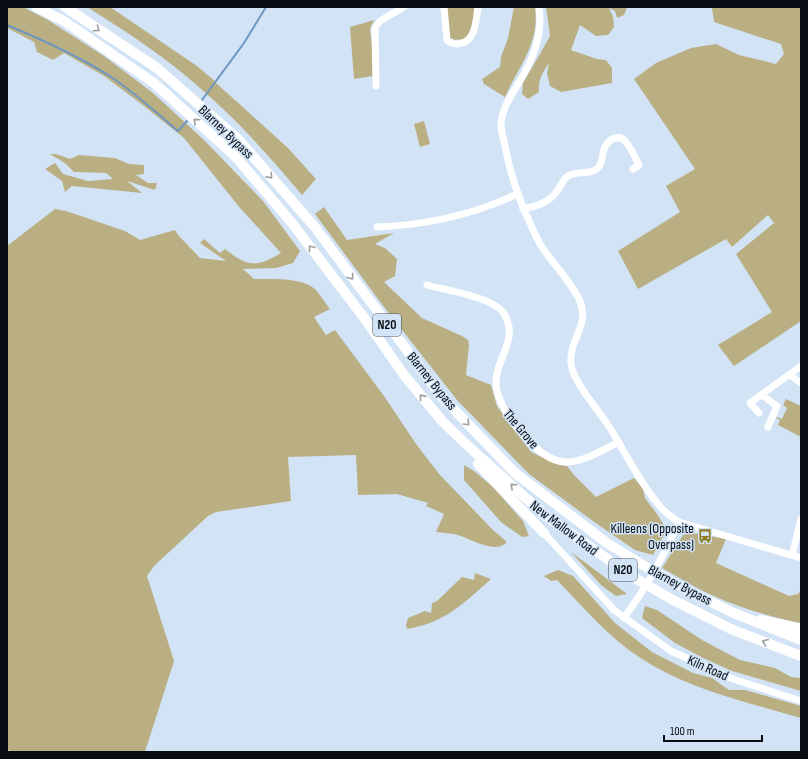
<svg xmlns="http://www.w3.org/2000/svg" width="808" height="759" font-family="'Sofia Sans Condensed',sans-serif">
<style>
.green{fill:#baaf82}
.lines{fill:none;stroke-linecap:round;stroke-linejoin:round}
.stream{stroke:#6c95bf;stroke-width:2}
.minor{stroke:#fff;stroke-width:7}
.highway{stroke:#fff;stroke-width:10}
.oneway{stroke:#9c9ea0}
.labels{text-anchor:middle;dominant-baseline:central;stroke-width:3;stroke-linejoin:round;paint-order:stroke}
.shield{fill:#d2e3f6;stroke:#444c56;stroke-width:1}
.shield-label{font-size:13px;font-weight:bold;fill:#070c12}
.street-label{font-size:14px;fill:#070c12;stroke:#d2e3f6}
.poi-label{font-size:14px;fill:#070c12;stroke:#d2e3f6;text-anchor:end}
</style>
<rect width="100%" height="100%" fill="#d2e3f6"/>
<g class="green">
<path d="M7 7H23L48 20 104 56 153 93 204 140 263 201 300 251 293 263 276 268 243 269 254 279C271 279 302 277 315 289 320 294 325 303 330 309L314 317 326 335 335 330 384 396 416 444 440 475 493 530 506 541V543C495 554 470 539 458 535 450 533 443 533 436 532L444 514 426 506 428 503 397 494 358 495 356 455 288 457 291 501 216 512 208 516 154 566 147 576 174 661 145 752H12L7 749V246L55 209 66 211 125 231 140 240 175 230 179 236 200 258 226 261 200 243 204 239 220 253 225 249C248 267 256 268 281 253L240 208 184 138 144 106 104 76 64 53 53 60 37 52 34 42 7 28Z"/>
<path d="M87 7H110L197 66 216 82V83L288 148 316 179 302 195C273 161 244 127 210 97 173 62 130 34 87 7Z"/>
<path d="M447 7H475C473 19 474 31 464 39L455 40 450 38 448 28Z"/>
<path d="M514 7H535C540 43 519 66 505 97L484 84 482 79 500 67 501 57 508 38Z"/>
<path d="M546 7H627L624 15 617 18 615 11 609 8 613 17 614 27 608 35 596 36 580 25 571 50 597 59 606 60 612 68V83L561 92 550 86 547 73 549 63C542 73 538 80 539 92L528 99 522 94 523 83 540 54 550 36Z"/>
<polygon points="708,7 801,7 801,321 734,366 718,345 772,312 736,254 774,223 768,215 732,247 726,239 638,289 618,251 680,212 666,186 695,169 634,79 656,63 691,48 716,44 739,55 776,64 784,54 781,44 714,22 712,8"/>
<polygon points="374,20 370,29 374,61 373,76 354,79 350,27"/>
<polygon points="424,121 430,144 420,147 414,124"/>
<polygon points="50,154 56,154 70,159 79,155 115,158 129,164 144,165 144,174 136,175 148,183 157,183 155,190 127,181 142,193 72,186 65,192 62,181 45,169 55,163 63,174 88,181 113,179 106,173 74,172 65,163"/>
<polygon points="324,207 347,240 394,233 375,244 385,248 397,259 395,276 384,282 422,318 462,336 468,340 469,345 466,375 491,385 497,406 531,452 559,465 567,466 574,475 596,497 634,478 643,489 645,498 657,514 665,527 664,535 653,555 635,550 597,524 529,474 457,400 384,307 315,214"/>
<polygon points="786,399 801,406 801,437 778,425 780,420 776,418 777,417 782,419 787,408 783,405"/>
<polygon points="464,465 474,471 493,487 523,521 529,536 522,537 501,522 464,480"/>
<path d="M692 533 726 539 716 563 789 596 798 594 801 590V623C772 617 743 609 716 597 697 589 680 578 662 568L683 535Z"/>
<polygon points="571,552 627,594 616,596 601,585"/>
<path d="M558 570 573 576 615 623 652 652 693 673 712 678 729 690H745L801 706V718C747 702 690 690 642 659 609 638 584 608 557 580L551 581 544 576Z"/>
<path d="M475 573 491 579C464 603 445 623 407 629L406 625 408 618 425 611 431 613 432 603 437 601 462 577 474 580Z"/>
<polygon points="645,606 657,610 702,640 740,660 775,668 791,677 801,678 801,691 732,671 703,658 675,643 642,618"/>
</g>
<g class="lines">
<g class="stream">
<path d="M7 25C43 40 79 56 111 77 135 93 157 113 178 131L187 121"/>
<polyline points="202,100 244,43 266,7"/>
</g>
<g class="minor">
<path d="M444 7 447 40C450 43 453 44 458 44 476 43 476 20 478 7"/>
<path d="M539 7C543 36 533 59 518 84 511 96 501 110 501 125 501 132 504 139 505 146 510 173 518 198 530 223 534 232 538 242 544 250 555 266 570 281 579 299 591 326 569 338 571 363 572 381 598 409 608 425 625 451 638 480 658 504 663 511 671 517 679 522L801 558"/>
<polyline points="376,86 375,28 380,21 404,7"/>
<path d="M523 209C538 206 551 202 559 188 562 184 563 179 568 176 577 170 591 176 599 167 603 161 602 153 605 147 609 139 618 134 625 141 631 147 635 158 639 165L633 169"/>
<path d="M377 227C426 225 473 215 517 194"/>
<path d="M427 285C445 290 492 297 503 312 521 340 495 357 496 384 497 409 534 456 559 461 578 466 602 450 619 442"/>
<polyline points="790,375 801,383"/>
<polyline points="762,395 777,406 768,427"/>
<polyline points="759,413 750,403 801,366"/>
<polyline points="544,533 614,610 671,651 733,679 801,701"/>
<polyline points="792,555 801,519"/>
<path d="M624 618C646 588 664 556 679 522"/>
</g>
<g class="highway">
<polyline points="36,7 64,21 154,83 235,156 292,223 365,319 404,375 443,422 468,446 547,517 635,578 671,599 733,630 801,656"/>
<polyline points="65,7 157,68 238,139 314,226 442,397 515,473 607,543 641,564 694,594 734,613 801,640"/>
<polyline points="478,464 544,533"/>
<polyline points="761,620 801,629"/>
</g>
</g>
<defs><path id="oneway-chevron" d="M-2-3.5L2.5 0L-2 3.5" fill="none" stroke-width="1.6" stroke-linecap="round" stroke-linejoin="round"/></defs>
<g class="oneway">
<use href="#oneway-chevron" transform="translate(97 29) rotate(34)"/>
<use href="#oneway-chevron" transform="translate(196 121) rotate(-138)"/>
<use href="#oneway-chevron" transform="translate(270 176) rotate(49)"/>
<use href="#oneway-chevron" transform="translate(311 248) rotate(-127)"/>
<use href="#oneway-chevron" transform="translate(351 277) rotate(54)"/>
<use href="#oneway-chevron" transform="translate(422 397) rotate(-129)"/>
<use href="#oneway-chevron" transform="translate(467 423) rotate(46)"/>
<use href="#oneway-chevron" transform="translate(513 486) rotate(-138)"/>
<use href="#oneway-chevron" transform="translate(765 642) rotate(-158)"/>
</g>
<defs>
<symbol id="bus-bare" viewBox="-9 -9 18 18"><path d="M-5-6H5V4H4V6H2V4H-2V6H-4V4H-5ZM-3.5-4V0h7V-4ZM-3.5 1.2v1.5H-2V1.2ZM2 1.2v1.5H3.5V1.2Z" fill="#8f7c22" stroke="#d2e3f6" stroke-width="2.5" paint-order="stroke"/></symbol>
</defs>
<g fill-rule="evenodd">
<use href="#bus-bare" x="695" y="526" width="20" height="20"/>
</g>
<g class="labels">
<g class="shield">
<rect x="373" y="314" width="28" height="22" rx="3"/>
<rect x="609" y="559" width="28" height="22" rx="3"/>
</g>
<g class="shield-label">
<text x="387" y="325">N20</text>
<text x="623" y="570">N20</text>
</g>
<g class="street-label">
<text transform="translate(226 132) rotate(44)">Blarney Bypass</text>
<text transform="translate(432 381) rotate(51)">Blarney Bypass</text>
<text transform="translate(521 429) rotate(50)">The Grove</text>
<text transform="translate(564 528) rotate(37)">New Mallow Road</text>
<text transform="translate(680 585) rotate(28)">Blarney Bypass</text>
<text transform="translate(708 668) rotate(24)">Kiln Road</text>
</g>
<g class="poi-label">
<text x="694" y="528">Killeens (Opposite<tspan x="694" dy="16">Overpass)</tspan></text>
</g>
</g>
<rect width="808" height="759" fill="none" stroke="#070c12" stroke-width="16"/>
<path d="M664 735v6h98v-6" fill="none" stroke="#070c12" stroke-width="2"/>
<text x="670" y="735" font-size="12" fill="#070c12" stroke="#d2e3f6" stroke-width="3" paint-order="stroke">100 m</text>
</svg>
